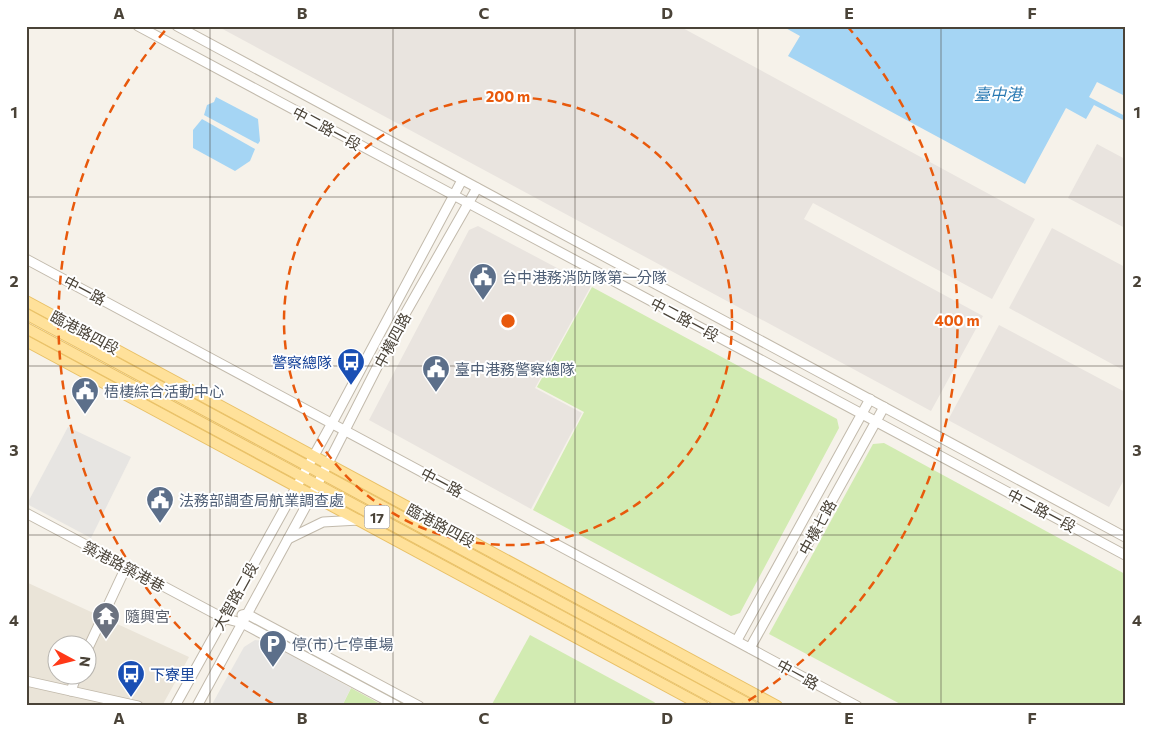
<svg xmlns="http://www.w3.org/2000/svg" width="1151" height="732" font-family="Commissioner,'Noto Sans TC',sans-serif">
<style>
.residential{fill:#eae4d8;fill-rule:evenodd}
.industrial{fill:#e9e4df}
.green{fill:#d2ebb2}
.parking{fill:#e7e5e2}
.water{fill:#a5d5f4}
.pier{fill:#f6f2ea}
.lines{fill:none;stroke-linecap:round;stroke-linejoin:round}
.minor-casing{stroke:#c2baac;stroke-width:11}
.major-casing{stroke:#e9c065;stroke-width:12}
.minor{stroke:#fff;stroke-width:9}
.major{stroke:#ffe19a;stroke-width:10}
.grid{fill:none;stroke:#4a4338;stroke-width:1;stroke-opacity:0.55}
.ring{fill:none;stroke:#e8590c;stroke-width:2.5;stroke-dasharray:9 6}
.labels{text-anchor:middle;dominant-baseline:central;stroke-width:4;stroke-linejoin:round;paint-order:stroke}
.shield{fill:#fff;stroke:#807b74;stroke-width:1}
.shield-label{font-size:14px;font-weight:bold;fill:#4a4338}
.street-label{font-size:15px;fill:#4a4338;stroke:#fff}
.service-label{font-size:15px;fill:#4e5e75;stroke:#fff;text-anchor:start}
.transit-label{font-size:15px;fill:#164399;stroke:#fff;text-anchor:end}
.worship-label{font-size:15px;fill:#5b616d;stroke:#fff;text-anchor:start}
.water-label{font-size:16px;font-style:italic;fill:#2a7ab3;stroke:#fff}
.centre{fill:#e8590c;stroke:#fff;stroke-width:2.5}
.ring-label{font-size:15px;text-anchor:middle;font-weight:bold;fill:#e8590c;stroke:#fff;stroke-width:4;stroke-linejoin:round;paint-order:stroke}
.neatline{fill:none;stroke:#4a4338;stroke-width:2}
.grid-label{font-size:16px;text-anchor:middle;font-weight:bold;fill:#4a4338}
</style>
<rect width="100%" height="100%" fill="#f6f2ea"/>
<path class="residential" d="M26 582 189 657 162 706H26ZM58 644H88V674H58Z"/>
<g class="industrial">
<polygon points="217,26 679,26 1035,219 992,299 813,203 804,219 983,316 931,411"/>
<polygon points="1097,144 1125,159 1125,228 1068,198"/>
<polygon points="478,226 591,286 535,388 582,413 531,509 369,420 469,230"/>
<polygon points="1052,228 1125,267 1125,371 1009,308"/>
<polygon points="999,325 1125,392 1125,478 1109,507 948,420"/>
</g>
<g class="green">
<polygon points="592,287 837,419 839,428 740,613 731,616 533,510 584,412 537,387"/>
<polygon points="884,443 1125,574 1125,706 904,706 769,634 873,444"/>
<polygon points="264,628 410,706 406,706 264,630"/>
<polygon points="530,635 654,702 659,706 491,706"/>
<polygon points="351,688 384,706 342,706"/>
</g>
<g class="parking">
<polygon points="68,427 131,457 91,538 27,504"/>
<polygon points="255,640 264,641 351,688 342,706 211,706 244,647"/>
</g>
<g class="water">
<polygon points="782,26 1125,26 1125,121 1094,105 1086,119 1066,108 1025,184 788,56 800,36"/>
<polygon points="216,97 258,119 260,141 258,144 204,115 207,105 214,102"/>
<polygon points="202,119 255,149 250,161 235,171 193,148 193,130"/>
</g>
<polygon class="pier" points="1097,82 1125,96 1125,116 1089,97"/>
<g class="lines">
<defs>
<g id="minor">
<polyline points="138,26 1125,555"/>
<polyline points="177,26 1125,537"/>
<polyline points="26,259 857,706"/>
<polyline points="26,513 223,618 242,623 397,706"/>
<polyline points="288,539 323,522 359,520"/>
<polyline points="242,615 247,614 419,706"/>
<polyline points="737,640 870,399"/>
<polyline points="88,648 126,567"/>
<polyline points="750,648 884,407"/>
<polyline points="26,681 138,706"/>
<polyline points="71,691 77,674"/>
<polyline points="175,706 332,423 462,180"/>
<polyline points="197,706 312,495 397,328 477,188"/>
</g>
<g id="major">
<polyline points="26,301 777,706"/>
<polyline points="26,314 752,706"/>
<polyline points="26,328 728,706"/>
<polyline points="26,341 703,706"/>
</g>
</defs>
<use href="#minor" class="minor-casing"/>
<use href="#major" class="major-casing"/>
<use href="#minor" class="minor"/>
<use href="#major" class="major"/>
</g>
<path class="grid" d="M210 26V706M393 26V706M575 26V706M758 26V706M941 26V706M26 197H1125M26 366H1125M26 535H1125"/>
<g class="ring">
<circle cx="508" cy="321" r="224"/>
<path d="M273 704A449 449 0 0 1 169 26M847 26A449 449 0 0 1 743 704"/>
</g>
<defs>
<symbol id="civic-pin" viewBox="-11 -11 22 30"><path d="M0 17L-7.5 6A9.5 9.5 0 1 1 7.5 6Z" fill="#5c6f8a" stroke="#fff"/><path d="M-.6-6.5H3V-4.5H.6V-3L4-1V1h2V6H-6V1h2V-1L-.6-3ZM-1.2 2.5V6h2.4V2.5Z" fill="#fff"/></symbol>
<symbol id="bus-pin" viewBox="-11 -11 22 30"><path d="M0 17L-7.5 6A9.5 9.5 0 1 1 7.5 6Z" fill="#1a4fb4" stroke="#fff"/><path d="M-5-6H5V4H4V6H2V4H-2V6H-4V4H-5ZM-3.5-4V0h7V-4ZM-3.5 1.2v1.5H-2V1.2ZM2 1.2v1.5H3.5V1.2Z" fill="#fff"/></symbol>
<symbol id="temple-pin" viewBox="-11 -11 22 30"><path d="M0 17L-7.5 6A9.5 9.5 0 1 1 7.5 6Z" fill="#6b7280" stroke="#fff"/><path d="M0-6L5-2H3V0L6.5 2.5H4V6H1.5V3h-3V6H-4V2.5H-6.5L-3 0V-2H-5Z" fill="#fff"/></symbol>
<symbol id="parking-pin" viewBox="-11 -11 22 30"><path d="M0 17L-7.5 6A9.5 9.5 0 1 1 7.5 6Z" fill="#5c6f8a" stroke="#fff"/><path d="M-3.5-5.5H1a3.5 3.5 0 0 1 0 7H-1V5.5H-3.5ZM-1-3.4V-.6H.8a1.4 1.4 0 0 0 0-2.8Z" fill="#fff"/></symbol>
</defs>
<g fill-rule="evenodd">
<use href="#civic-pin" x="467" y="261" width="32" height="43"/>
<use href="#bus-pin" x="335" y="346" width="32" height="43"/>
<use href="#civic-pin" x="420" y="353" width="32" height="43"/>
<use href="#civic-pin" x="69" y="375" width="32" height="43"/>
<use href="#civic-pin" x="144" y="484" width="32" height="43"/>
<use href="#temple-pin" x="90" y="600" width="32" height="43"/>
<use href="#parking-pin" x="257" y="628" width="32" height="43"/>
<use href="#bus-pin" x="115" y="658" width="32" height="43"/>
</g>
<g class="labels">
<rect class="shield" x="364.5" y="505.5" width="25" height="23" rx="4"/>
<g class="shield-label">
<text x="377" y="517">17</text>
</g>
<g class="street-label">
<text transform="translate(327 128) rotate(28)">中二路一段</text>
<text transform="translate(85 290) rotate(28)">中一路</text>
<text transform="translate(685 319) rotate(28)">中二路一段</text>
<text transform="translate(85 332) rotate(28)">臨港路四段</text>
<text transform="translate(392 340) rotate(-62)">中橫四路</text>
<text transform="translate(442 482) rotate(28)">中一路</text>
<text transform="translate(1042 510) rotate(28)">中二路一段</text>
<text transform="translate(441 525) rotate(28)">臨港路四段</text>
<text transform="translate(817 527) rotate(-61)">中橫七路</text>
<text transform="translate(124 566) rotate(28)">築港路築港巷</text>
<text transform="translate(235 596) rotate(-61)">大智路二段</text>
<text transform="translate(798 674) rotate(29)">中一路</text>
</g>
<g class="service-label">
<text x="502" y="277">台中港務消防隊第一分隊</text>
<text x="455" y="369">臺中港務警察總隊</text>
<text x="104" y="391">梧棲綜合活動中心</text>
<text x="179" y="500">法務部調查局航業調查處</text>
<text x="292" y="644">停(市)七停車場</text>
</g>
<g class="transit-label">
<text x="332" y="362">警察總隊</text>
<text x="150" y="674" text-anchor="start">下寮里</text>
</g>
<g class="worship-label">
<text x="125" y="616">隨興宮</text>
</g>
<g class="water-label">
<text x="998" y="93">臺中港</text>
</g>
</g>
<circle cx="508" cy="321" r="8" class="centre"/>
<g class="ring-label">
<text x="508" y="102">200 m</text>
<text x="957" y="326">400 m</text>
</g>
<rect width="1151" height="732" fill="none" stroke="#ffffff" stroke-width="55"/>
<g transform="translate(72 660) rotate(97)"><circle r="24" fill="#ffffff" stroke="#b7b4af"/>
<path d="M0-4L9 19L0 12L-9 19Z" fill="#ff3918"/>
<text y="-8" font-size="14" font-weight="bold" text-anchor="middle" fill="#4a4338">N</text>
</g>
<rect x="28" y="28" width="1096" height="676" class="neatline"/>
<g class="grid-label">
<text x="119" y="19">A</text>
<text x="302" y="19">B</text>
<text x="484" y="19">C</text>
<text x="667" y="19">D</text>
<text x="849" y="19">E</text>
<text x="1032" y="19">F</text>
<text x="14" y="118">1</text>
<text x="1137" y="118">1</text>
<text x="14" y="287">2</text>
<text x="1137" y="287">2</text>
<text x="14" y="456">3</text>
<text x="1137" y="456">3</text>
<text x="14" y="626">4</text>
<text x="1137" y="626">4</text>
<text x="119" y="724">A</text>
<text x="302" y="724">B</text>
<text x="484" y="724">C</text>
<text x="667" y="724">D</text>
<text x="849" y="724">E</text>
<text x="1032" y="724">F</text>
</g>
</svg>
